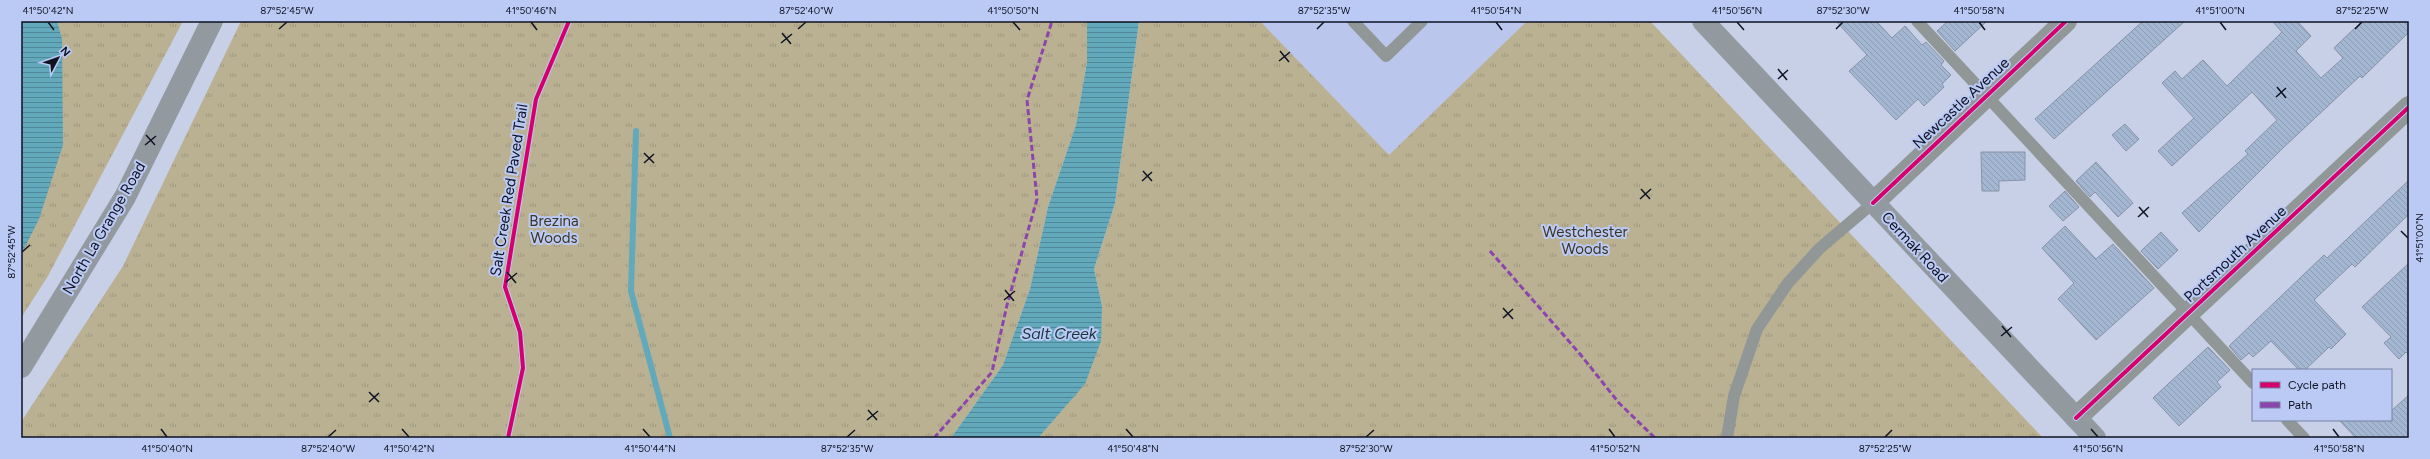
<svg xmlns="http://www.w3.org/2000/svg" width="2430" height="459" font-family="Figtree,sans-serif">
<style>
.built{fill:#bac6ec}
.park{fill:url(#park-tufts)}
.water{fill:url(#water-rules)}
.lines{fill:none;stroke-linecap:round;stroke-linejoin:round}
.stream{stroke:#62a9bc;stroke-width:6}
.building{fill:url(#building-back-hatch);stroke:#8992a3}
.lane{stroke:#919796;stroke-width:12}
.street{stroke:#919796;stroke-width:22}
.primary{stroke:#929aa0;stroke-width:22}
.quiet{stroke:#8e44ad;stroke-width:3;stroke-dasharray:6 3;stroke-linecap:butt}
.cycleway-casing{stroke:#bbc9f5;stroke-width:6}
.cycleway{stroke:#d6006c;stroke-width:4}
.ticks{fill:none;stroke:#0f1322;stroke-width:1.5}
.labels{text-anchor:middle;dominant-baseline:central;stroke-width:4;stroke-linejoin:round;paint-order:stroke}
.street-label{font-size:15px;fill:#0f1322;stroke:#bbc9f5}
.park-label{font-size:15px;fill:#3d351f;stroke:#bbc9f5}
.water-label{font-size:16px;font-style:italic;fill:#18363b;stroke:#bbc9f5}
.neatline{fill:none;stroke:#0f1322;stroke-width:1.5}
.ticks-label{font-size:10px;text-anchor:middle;fill:#0f1322}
</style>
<defs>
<pattern id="park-tufts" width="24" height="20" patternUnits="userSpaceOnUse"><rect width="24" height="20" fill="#bab193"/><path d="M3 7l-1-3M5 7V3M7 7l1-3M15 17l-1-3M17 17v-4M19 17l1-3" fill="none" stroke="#9f977e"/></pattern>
<pattern id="water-rules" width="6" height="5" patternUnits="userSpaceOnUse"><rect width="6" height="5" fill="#62a9bc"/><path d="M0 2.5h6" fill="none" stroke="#4f8898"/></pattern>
<pattern id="building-back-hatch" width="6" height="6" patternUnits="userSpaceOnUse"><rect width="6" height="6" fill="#a3b7d2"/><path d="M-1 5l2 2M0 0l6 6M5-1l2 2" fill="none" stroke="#8b9cb4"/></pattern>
</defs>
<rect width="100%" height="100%" fill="#c8d0e8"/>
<polygon class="built" points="1260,21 1527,21 1389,155"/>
<g class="park">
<polygon points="21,21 183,21 48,276 21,318"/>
<polygon points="241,21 1087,21 1087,62 1076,125 1048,207 1030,289 1003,365 951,438 21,438 21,422 123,266"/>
<polygon points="1139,21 1260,21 1389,155 1527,21 1650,21 2043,438 1038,438 1055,417 1102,306 1094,269 1115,203"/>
</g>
<g class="water">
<polygon points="21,21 57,21 62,39 63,145 39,219 21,255"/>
<polygon points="1087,21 1139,21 1115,203 1094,269 1102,306 1101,341 1085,384 1038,438 951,438 1003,365 1030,289 1048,207 1076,125 1087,62"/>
</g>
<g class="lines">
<polyline class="stream" points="636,131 631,291 670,438"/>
</g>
<g class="building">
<polygon points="1836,21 1876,21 1892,38 1905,26 1922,45 1926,42 1944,61 1941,65 1951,75 1942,84 1944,87 1924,106 1918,99 1896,120 1849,71 1867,55"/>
<polygon points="1948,21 1987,21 1955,51 1937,31"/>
<polygon points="2143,21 2185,21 2054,139 2035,119"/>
<polygon points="2272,21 2297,21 2311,36 2296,51 2321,78 2343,58 2334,48 2362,21 2409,21 2409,32 2362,78 2360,76 2284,147 2199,232 2182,213 2248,154 2245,151 2277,120 2252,92 2172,166 2158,151 2194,118 2162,83 2175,71 2182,79 2203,60 2227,86 2282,32"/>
<polygon points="2125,124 2139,139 2126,151 2112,135"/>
<polygon points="1981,152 2025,152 2025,180 1999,181 1999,191 1982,191"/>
<polygon points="2096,162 2133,203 2118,217 2095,192 2090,197 2076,181"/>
<polygon points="2409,180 2409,214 2355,267 2352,264 2314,300 2346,334 2331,349 2329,347 2305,370 2299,370 2271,341 2253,357 2249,353 2241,360 2229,346 2324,255 2327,258"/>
<polygon points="2065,191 2079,207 2063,221 2049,206"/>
<polygon points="2065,226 2096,259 2113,244 2154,288 2096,340 2058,299 2074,283 2042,248"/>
<polygon points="2161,232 2178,250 2158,269 2141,251"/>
<polygon points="2409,263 2409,355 2406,352 2399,359 2384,343 2391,337 2362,307"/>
<polygon points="2208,347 2230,370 2217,382 2221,387 2179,426 2153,398"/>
<polygon points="2409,395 2409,438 2356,438 2339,420 2391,420 2391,411"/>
</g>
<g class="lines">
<g class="lane">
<polyline points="1353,21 1386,56 1422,21"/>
<polyline points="1917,21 2253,383"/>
<polyline points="2287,420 2304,438"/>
<polyline points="1727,438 1734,396 1757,329 1788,283 1820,248 1873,203"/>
</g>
<g class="street">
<polyline points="1873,203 2066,21"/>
<polyline points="2076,418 2409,107"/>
</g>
<g class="primary">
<polyline points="1703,21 2095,438"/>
<polyline points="21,367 125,197 212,21"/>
</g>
<g class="quiet">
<polyline points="1490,251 1580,354 1619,403 1655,438"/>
<polyline points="934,438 992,372 1007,305 1037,199 1027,100 1052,21"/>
</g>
<defs>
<g id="cycleway">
<polyline points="1873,203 2066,21"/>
<polyline points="2076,418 2409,107"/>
<polyline points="508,438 523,368 520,332 505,287 536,99 569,21"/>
</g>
</defs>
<use href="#cycleway" class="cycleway-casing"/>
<use href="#cycleway" class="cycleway"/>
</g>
<path class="ticks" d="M48 22 54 30M531 22 537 30M1013 22 1020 30M1496 22 1502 30M1737 22 1744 30M1979 22 1985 30M2220 22 2226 30M279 29 287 22M798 29 806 22M1317 29 1324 22M1836 29 1843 22M2355 29 2362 22M782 33 791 44M781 43 792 34M1280 51 1289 62M1279 61 1290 52M1778 69 1787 80M1778 79 1788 70M2277 87 2286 98M2276 97 2286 88M146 135 155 145M145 145 156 136M644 153 654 163M644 163 654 154M1143 171 1152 181M1142 181 1152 172M1641 189 1650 199M1640 199 1651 189M2139 207 2148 217M2138 217 2149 207M2401 231 2408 238M22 252 30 245M507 272 516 283M506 282 517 273M1005 290 1014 301M1004 300 1015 291M1503 308 1513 319M1503 318 1513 309M2002 326 2011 337M2001 336 2012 327M369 392 379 402M369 402 379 393M868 410 877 420M867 420 878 411M161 429 167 437M402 429 409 437M643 429 650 437M1126 429 1133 437M1609 429 1615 437M2091 429 2098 437M2333 429 2339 437M328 437 336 430M847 437 855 430M1366 437 1374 430M1885 437 1892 430"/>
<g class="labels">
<g class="street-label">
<text transform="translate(1961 103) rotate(-43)">Newcastle Avenue</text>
<text transform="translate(509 190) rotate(-81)">Salt Creek Red Paved Trail</text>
<text transform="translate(104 228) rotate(-60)">North La Grange Road</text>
<text transform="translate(1915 247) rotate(47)">Cermak Road</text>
<text transform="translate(2235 254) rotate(-43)">Portsmouth Avenue</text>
</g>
<g class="park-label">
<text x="554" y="221">Brezina<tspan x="554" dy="17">Woods</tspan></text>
<text x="1585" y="232">Westchester<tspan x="1585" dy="17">Woods</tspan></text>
</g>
<g class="water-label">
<text x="1059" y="333">Salt Creek</text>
</g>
</g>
<rect width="2430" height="459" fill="none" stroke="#bbc9f5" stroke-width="44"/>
<rect x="2252" y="369" width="140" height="52" fill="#bbc9f5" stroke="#7680a1"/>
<rect x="2260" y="382" width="20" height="6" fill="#d6006c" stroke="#7680a1"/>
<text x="2288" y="389" font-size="12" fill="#0f1322">Cycle path</text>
<rect x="2260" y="402" width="20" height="6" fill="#8e44ad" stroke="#7680a1"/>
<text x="2288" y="409" font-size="12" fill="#0f1322">Path</text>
<g transform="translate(58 58) rotate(49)" stroke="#bbc9f5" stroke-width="3" paint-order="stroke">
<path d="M0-3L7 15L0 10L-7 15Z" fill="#0f1322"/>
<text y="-6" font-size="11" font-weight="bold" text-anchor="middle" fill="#0f1322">N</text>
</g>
<rect x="22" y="22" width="2386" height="415" class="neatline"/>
<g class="ticks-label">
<text x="48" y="14">41°50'42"N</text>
<text x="287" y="14">87°52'45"W</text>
<text x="531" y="14">41°50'46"N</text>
<text x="806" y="14">87°52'40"W</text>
<text x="1013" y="14">41°50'50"N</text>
<text x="1324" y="14">87°52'35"W</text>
<text x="1496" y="14">41°50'54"N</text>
<text x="1737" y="14">41°50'56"N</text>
<text x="1843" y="14">87°52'30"W</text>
<text x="1979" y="14">41°50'58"N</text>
<text x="2220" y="14">41°51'00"N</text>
<text x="2362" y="14">87°52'25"W</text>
<text transform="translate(2419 238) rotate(-90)" y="4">41°51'00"N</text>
<text transform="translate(11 252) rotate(-90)" y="4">87°52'45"W</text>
<text x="167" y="452">41°50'40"N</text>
<text x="328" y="452">87°52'40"W</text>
<text x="409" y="452">41°50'42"N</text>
<text x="650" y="452">41°50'44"N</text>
<text x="847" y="452">87°52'35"W</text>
<text x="1133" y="452">41°50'48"N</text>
<text x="1366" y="452">87°52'30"W</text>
<text x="1615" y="452">41°50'52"N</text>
<text x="1885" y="452">87°52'25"W</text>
<text x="2098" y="452">41°50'56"N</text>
<text x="2339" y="452">41°50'58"N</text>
</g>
</svg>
